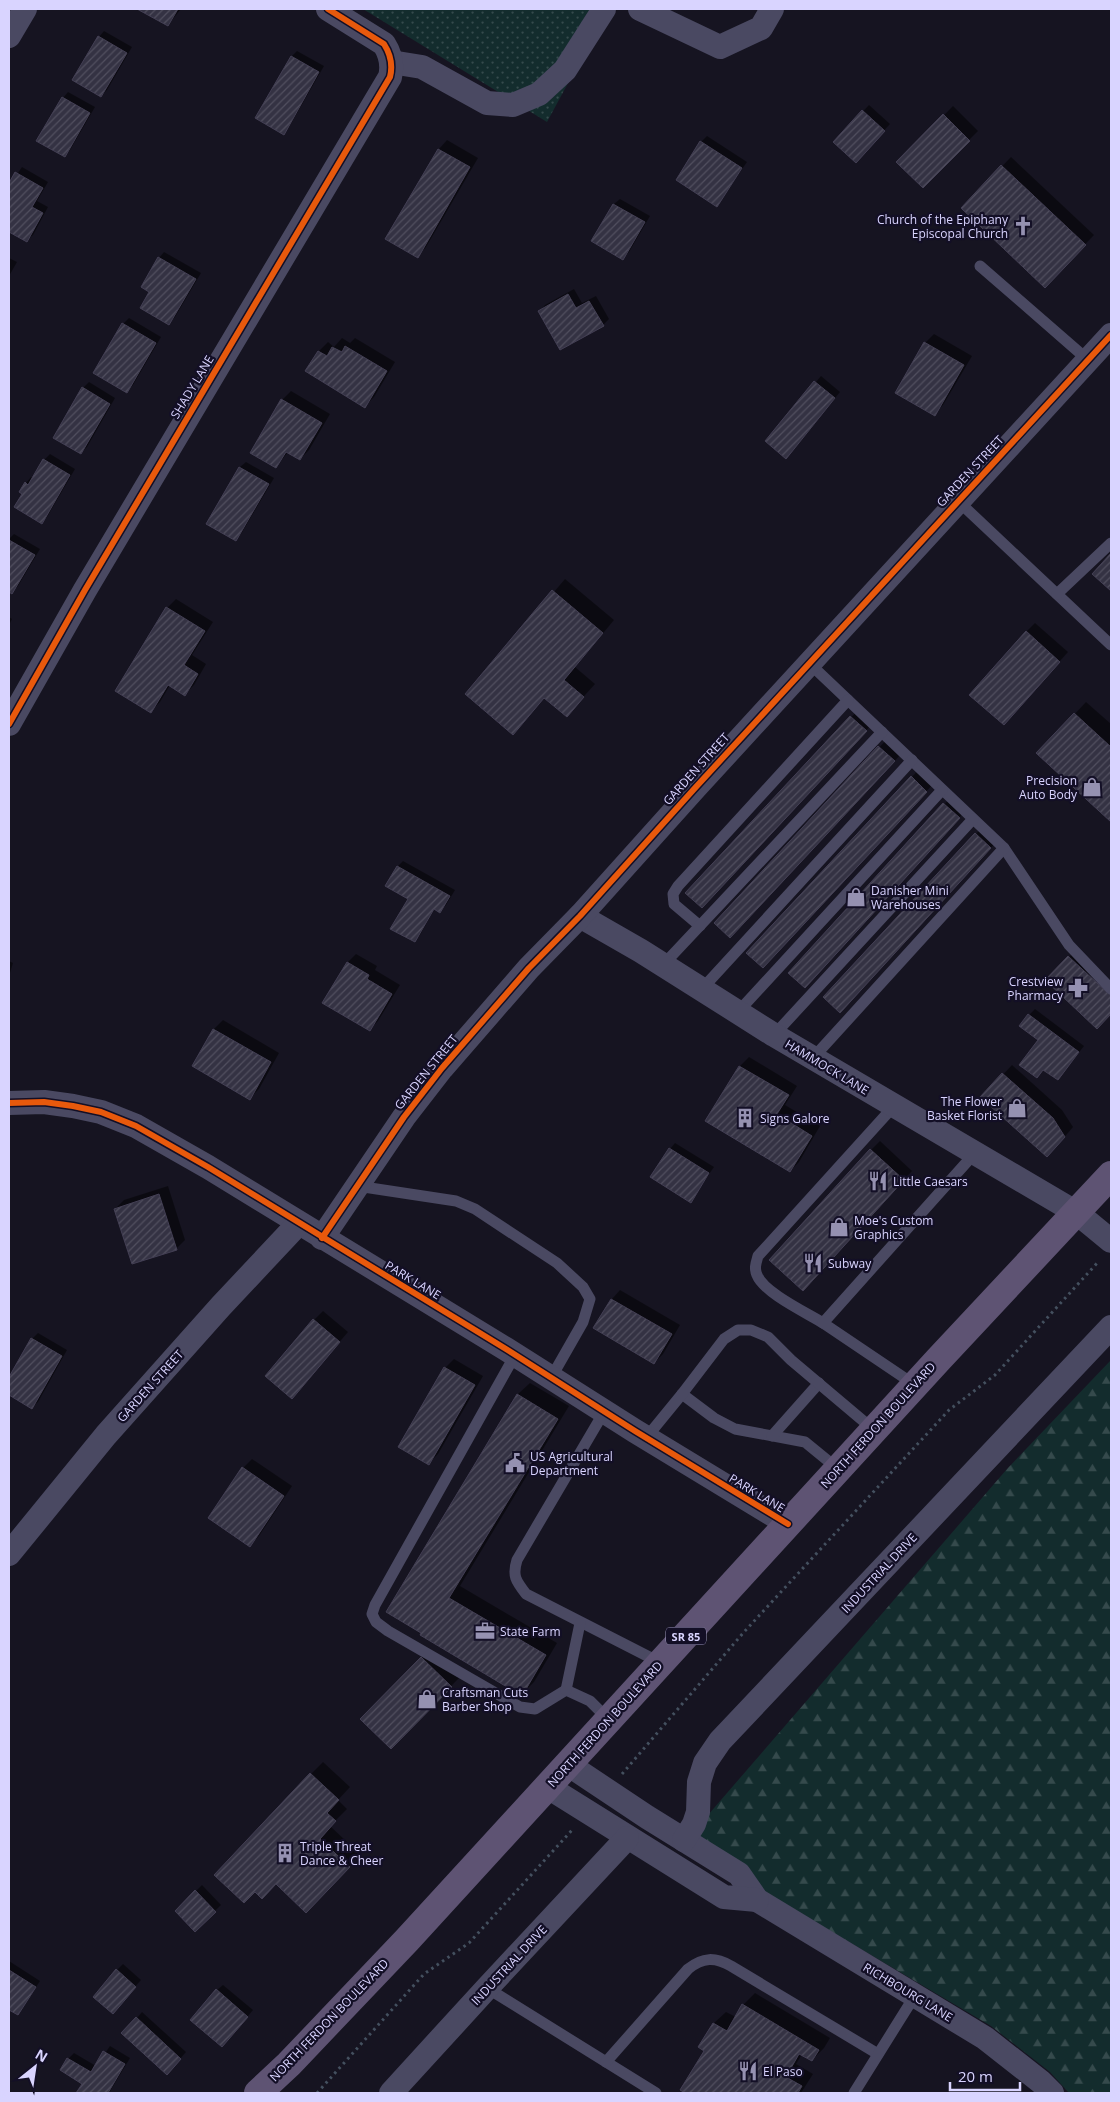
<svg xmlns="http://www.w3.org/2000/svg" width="1120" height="2102" font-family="'Open Sans',sans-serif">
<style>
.green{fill:url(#green-dots)}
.forest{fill:url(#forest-firs)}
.shadow{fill:#0007}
.building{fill:url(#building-hatch);stroke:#433f54}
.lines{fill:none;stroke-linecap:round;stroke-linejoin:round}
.path{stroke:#44505f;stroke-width:3;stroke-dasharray:2.5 4;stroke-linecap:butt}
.lane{stroke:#4a4962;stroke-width:11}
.street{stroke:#4a4962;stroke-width:24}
.primary{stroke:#5e5373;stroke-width:28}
.cycleway-casing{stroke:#130f26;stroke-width:9}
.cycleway{stroke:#e8590c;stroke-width:6}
.labels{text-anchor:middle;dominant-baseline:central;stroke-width:4.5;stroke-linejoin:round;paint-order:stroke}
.shield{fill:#130f26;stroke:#9e99be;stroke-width:1}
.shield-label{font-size:11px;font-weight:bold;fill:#d9d4ff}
.poi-label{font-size:12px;fill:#d9d4ff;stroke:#130f26;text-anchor:start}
.street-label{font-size:12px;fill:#d9d4ff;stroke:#130f26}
</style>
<defs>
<pattern id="green-dots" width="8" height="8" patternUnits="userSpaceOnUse" patternTransform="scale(1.25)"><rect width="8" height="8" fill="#132c2d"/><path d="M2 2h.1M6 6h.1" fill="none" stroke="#354a4c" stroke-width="1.8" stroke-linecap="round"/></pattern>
<pattern id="forest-firs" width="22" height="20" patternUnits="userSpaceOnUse" patternTransform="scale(1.25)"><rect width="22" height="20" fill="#132c2d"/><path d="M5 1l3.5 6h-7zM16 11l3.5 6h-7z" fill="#354a4c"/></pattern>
<pattern id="building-hatch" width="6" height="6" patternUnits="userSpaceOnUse" patternTransform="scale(1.25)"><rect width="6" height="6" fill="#343243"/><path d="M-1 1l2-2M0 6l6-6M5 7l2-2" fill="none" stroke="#514f5f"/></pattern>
</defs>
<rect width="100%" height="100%" fill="#161421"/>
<polygon class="green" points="363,9 608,9 547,122"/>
<polygon class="forest" points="1111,1360 1111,2093 1069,2093 1050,2072 991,2026 756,1887 689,1837 1007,1469"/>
<g class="shadow">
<polygon points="140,9 181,9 168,25"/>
<polygon points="104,31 132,47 107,90 101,96 99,37"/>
<polygon points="297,51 324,66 289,127 283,133 292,56"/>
<polygon points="68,92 95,107 70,150 65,156 63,98"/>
<polygon points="869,105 890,124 856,161 835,141"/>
<polygon points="953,106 978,131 923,186 898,162"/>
<polygon points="707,136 747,162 717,205 701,142"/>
<polygon points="447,140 478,158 426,247 418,256 439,149"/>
<polygon points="1011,157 1094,235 1045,286 962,208"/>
<polygon points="22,167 48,182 37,201 48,207 33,235 27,240 9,230 9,186"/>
<polygon points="620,199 650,216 629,252 623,258 593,241 614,204"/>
<polygon points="164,252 201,273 175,317 169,323 151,291 159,258"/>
<polygon points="9,258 17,262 9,276"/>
<polygon points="574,289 582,303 596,296 609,319 603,325 540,311 545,305"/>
<polygon points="129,318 161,337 133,385 127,391 123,324"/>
<polygon points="934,334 972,356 943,405 934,414 925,343"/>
<polygon points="342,338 350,343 355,338 395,362 374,397 365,406 307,371 319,351 328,342 334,347"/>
<polygon points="821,376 840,392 792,451 766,441"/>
<polygon points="89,382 115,398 87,447 81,453 83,388"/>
<polygon points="291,391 330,414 309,450 300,459 288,452 276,467 282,400"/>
<polygon points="50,454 75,469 47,517 42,522 23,494 26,483 31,477 33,478 44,460"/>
<polygon points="246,462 274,478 241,534 235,539 208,523 240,467"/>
<polygon points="14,534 40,549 18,586 12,592 9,590 9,539"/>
<polygon points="565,579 614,620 575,667 595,684 567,715 545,697 513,733 467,694"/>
<polygon points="176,599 213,622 192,655 206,664 194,685 185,694 170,685 160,702 151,711 167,608"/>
<polygon points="9,617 12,619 9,625"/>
<polygon points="1035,623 1068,652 1004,724 1026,632"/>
<polygon points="1086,702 1111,724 1111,820 1038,753"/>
<polygon points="860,708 874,722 711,897 687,893"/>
<polygon points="888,738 903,752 739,928 716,923"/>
<polygon points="920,768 935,782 772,958 912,777"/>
<polygon points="953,795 968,808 814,977 790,973"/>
<polygon points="985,825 999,839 848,1002 976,834"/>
<polygon points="403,861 455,890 446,905 440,911 435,908 420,935 414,941 409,899 398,866"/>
<polygon points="1075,951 1111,985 1111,1012 1097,1027 1047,980"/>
<polygon points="356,954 377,966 375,970 400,985 378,1021 369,1030 348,962"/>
<polygon points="9,961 13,963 9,976"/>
<polygon points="1035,1009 1084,1046 1058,1079 1044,1069 1037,1076 1040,1040 1029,1015"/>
<polygon points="223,1020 279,1053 259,1089 250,1098 193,1066 214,1029"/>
<polygon points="749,1057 797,1086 785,1105 820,1126 799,1162 790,1171 707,1121 740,1066"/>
<polygon points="1012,1065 1062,1110 1073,1127 1056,1147 982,1097"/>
<polygon points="880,1141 912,1171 812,1280 871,1150"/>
<polygon points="675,1143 714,1167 690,1201 670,1149"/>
<polygon points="168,1186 185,1240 176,1249 115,1209 124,1200"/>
<polygon points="620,1290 680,1325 663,1354 654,1363 612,1299"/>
<polygon points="323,1311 348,1332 300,1388 314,1320"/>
<polygon points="38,1333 67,1350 38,1402 32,1407 9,1394 9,1380 32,1339"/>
<polygon points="454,1359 483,1376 438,1454 429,1463 445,1368"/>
<polygon points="530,1383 569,1406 460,1586 557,1643 534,1682 522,1694 387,1611 518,1394"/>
<polygon points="252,1459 292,1486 259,1536 250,1545 243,1468"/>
<polygon points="430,1649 460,1677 391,1747 362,1719"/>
<polygon points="323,1762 350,1787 338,1800 347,1809 330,1826 360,1854 318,1899 277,1883 311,1774"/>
<polygon points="202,1885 221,1905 195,1930 176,1911"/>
<polygon points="9,1961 40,1981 18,2014 9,2008"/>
<polygon points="123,1964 141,1980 118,2006 117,1970"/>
<polygon points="223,1985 253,2010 228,2040 217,1990"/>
<polygon points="755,1993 830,2038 824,2048 812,2060 802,2054 796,2064 813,2074 801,2093 688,2093 682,2090 706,2051 700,2047 714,2023 726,2012 736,2017 743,2005"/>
<polygon points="142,2012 186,2052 172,2068 137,2018"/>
<polygon points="110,2046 130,2058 109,2093 78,2093 84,2083 68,2059 74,2053 96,2066"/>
</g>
<g class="building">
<polygon points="137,9 178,9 168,26"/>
<polygon points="98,36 127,53 101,97 72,80"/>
<polygon points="291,56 319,72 284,135 255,118"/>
<polygon points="62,97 90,113 65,157 36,141"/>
<polygon points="862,110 885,131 856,163 833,142"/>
<polygon points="943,114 970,141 923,188 896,162"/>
<polygon points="700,141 742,168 717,207 676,180"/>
<polygon points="438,149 470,167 418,258 385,239"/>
<polygon points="1001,165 1086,245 1045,288 961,208"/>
<polygon points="15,172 43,188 32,207 43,213 27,242 9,232 9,183"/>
<polygon points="613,204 645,222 623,260 591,241"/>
<polygon points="158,257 196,279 169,325 140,308 149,292 141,287"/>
<polygon points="568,294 576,308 589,301 604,326 560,350 538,311"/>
<polygon points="122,323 156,343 127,393 93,373"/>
<polygon points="924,342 964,365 935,416 895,393"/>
<polygon points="345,346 387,371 365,408 305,371 318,351 327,356 332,347 342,352"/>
<polygon points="814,381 835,398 786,459 765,441"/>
<polygon points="82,387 110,404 81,454 53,438"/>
<polygon points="281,399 322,423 300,460 286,452 276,468 250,453"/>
<polygon points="43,459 70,475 42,524 14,507 22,494 19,492 25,482 28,485"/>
<polygon points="239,467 269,484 236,541 206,524"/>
<polygon points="9,540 35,555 12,594 9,592"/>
<polygon points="1111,553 1111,591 1092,574"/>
<polygon points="552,590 603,633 564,680 584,697 567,717 544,698 513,735 465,694"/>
<polygon points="166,607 205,631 184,665 198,674 185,696 168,685 151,713 115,691"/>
<polygon points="1026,631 1060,662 1004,725 969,695"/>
<polygon points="1074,713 1111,747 1111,822 1036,753"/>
<polygon points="850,716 867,731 702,908 685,893"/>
<polygon points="878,746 895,761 730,938 714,923"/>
<polygon points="911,776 927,792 763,968 746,953"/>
<polygon points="943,803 960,818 805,988 788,973"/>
<polygon points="975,833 991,848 840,1013 823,997"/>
<polygon points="397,866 450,896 440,913 434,909 415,942 390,929 408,899 385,886"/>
<polygon points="1068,956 1111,996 1111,1014 1097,1029 1045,980"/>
<polygon points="347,962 369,975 367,979 392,994 370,1031 322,1003"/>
<polygon points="1028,1014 1079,1052 1058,1080 1043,1070 1037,1078 1019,1065 1038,1040 1019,1026"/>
<polygon points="213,1029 271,1062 250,1100 192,1066"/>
<polygon points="739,1066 789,1095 777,1114 812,1136 790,1172 705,1121"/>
<polygon points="1002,1073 1053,1118 1065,1137 1047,1157 980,1097"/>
<polygon points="669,1148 709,1173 691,1203 650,1177"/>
<polygon points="870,1149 904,1180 803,1291 769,1260"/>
<polygon points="159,1194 177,1250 132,1264 114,1209"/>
<polygon points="611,1299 672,1334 654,1364 593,1328"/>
<polygon points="313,1319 340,1342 292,1399 265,1376"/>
<polygon points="31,1338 62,1356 32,1409 9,1395 9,1377"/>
<polygon points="444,1367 475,1385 429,1465 398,1447"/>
<polygon points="517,1394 558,1419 449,1598 546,1655 522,1696 420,1635 421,1633 386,1612"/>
<polygon points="242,1467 284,1496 250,1547 208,1518"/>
<polygon points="421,1657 452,1687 391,1749 360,1719"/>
<polygon points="310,1773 339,1800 327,1813 336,1821 320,1839 350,1867 306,1913 276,1884 262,1899 255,1892 244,1903 214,1875"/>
<polygon points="195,1890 216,1912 195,1932 175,1911"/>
<polygon points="116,1969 136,1987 113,2014 93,1997"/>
<polygon points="9,1970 36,1987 18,2015 9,2010"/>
<polygon points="216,1989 248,2017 222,2047 190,2020"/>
<polygon points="742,2004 819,2050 812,2061 799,2054 786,2077 802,2086 798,2093 685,2093 680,2090 704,2051 698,2047 713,2023 727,2031"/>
<polygon points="136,2017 181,2059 167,2075 121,2033"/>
<polygon points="103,2051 125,2064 108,2093 76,2093 82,2084 60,2070 67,2058 91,2072"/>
</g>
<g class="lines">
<g class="path">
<polyline points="622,1774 744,1632 949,1410 995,1375 1099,1261"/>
<polyline points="317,2093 424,1974 469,1943 573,1829"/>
</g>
<g class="lane">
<polyline points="980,266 1088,360"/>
<polyline points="958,501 1111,645"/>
<polyline points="1057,594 1111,543"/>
<polyline points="809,663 1004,848 1069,945 1111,989"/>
<polyline points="700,926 674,904 673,894 678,886 848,700"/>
<polyline points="663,965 882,732"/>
<polyline points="701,990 912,760"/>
<polyline points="737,1013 942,790"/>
<polyline points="774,1035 973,819"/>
<polyline points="813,1058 1004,848"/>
<polyline points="357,1186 456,1201 475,1209 557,1263 583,1287 590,1299 583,1322 551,1378"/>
<path d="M823 1323C807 1313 764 1293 757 1275 754 1268 756 1263 758 1256L894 1106"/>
<polyline points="515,1355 375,1605 372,1614 376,1622 388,1631 520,1707 535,1709 566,1690 590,1701 609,1720"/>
<polyline points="915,1385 823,1323 974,1154"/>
<polyline points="682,1394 714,1418 735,1429 805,1442 838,1469"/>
<path d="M604 1412 517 1560C512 1576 516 1581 526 1594L661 1663"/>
<polyline points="772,1436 819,1383"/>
<polyline points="646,1438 682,1394 724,1339 738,1330 751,1330 768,1337 791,1360 874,1430"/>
<polyline points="566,1690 580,1623"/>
<polyline points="487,1988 656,2093"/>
<path d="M606 2062 688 1969C703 1957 715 1957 731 1966L878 2054"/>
<polyline points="854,2093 914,1997"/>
</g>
<g class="street">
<polyline points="640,9 720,47 761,28 772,9"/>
<polyline points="9,36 25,9"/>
<polyline points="391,62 422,67 487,103 513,105 539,94 565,70 604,9"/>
<path d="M9 724 85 590 390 77C393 65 391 55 384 44L328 9"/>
<polyline points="580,916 641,951 774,1035 1077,1213 1111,1241"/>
<polyline points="9,1103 44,1102 73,1106 101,1112 136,1126 208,1167 506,1349 635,1431 788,1524"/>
<polyline points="322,1238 404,1117 442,1068 529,968 580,916 695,788 1111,335"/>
<polyline points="9,1554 106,1435 221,1306 298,1224"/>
<polyline points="569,1765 647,1817 739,1874 757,1900 985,2038 1041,2082 1052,2093"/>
<polyline points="548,1787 724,1897 757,1900"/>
<polyline points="684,1840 694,1824 698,1812 699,1782 705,1763 720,1741 1111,1327"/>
<polyline points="391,2093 487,1988 627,1838"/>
</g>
<polyline class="primary" points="258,2093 289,2064 407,1940 938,1360 1111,1175"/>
<defs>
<g id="cycleway">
<path d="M9 724 85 590 390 77C393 65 391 55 384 44L328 9"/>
<polyline points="9,1103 44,1102 73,1106 101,1112 136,1126 208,1167 506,1349 635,1431 788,1524"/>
<polyline points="322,1238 404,1117 442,1068 529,968 580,916 695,788 1111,335"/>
</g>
</defs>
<use href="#cycleway" class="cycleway-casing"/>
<use href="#cycleway" class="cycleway"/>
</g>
<defs>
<symbol id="church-bare" viewBox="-9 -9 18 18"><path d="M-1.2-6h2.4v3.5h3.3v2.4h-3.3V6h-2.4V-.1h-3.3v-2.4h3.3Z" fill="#9591b1" stroke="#130f26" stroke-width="2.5" paint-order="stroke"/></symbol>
<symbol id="shop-bare" viewBox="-9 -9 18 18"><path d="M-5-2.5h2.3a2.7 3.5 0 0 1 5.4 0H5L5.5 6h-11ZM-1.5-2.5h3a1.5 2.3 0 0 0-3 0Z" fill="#9591b1" stroke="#130f26" stroke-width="2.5" paint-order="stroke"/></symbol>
<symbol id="pharmacy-bare" viewBox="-9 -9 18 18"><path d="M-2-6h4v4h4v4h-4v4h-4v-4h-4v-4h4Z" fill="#9591b1" stroke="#130f26" stroke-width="2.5" paint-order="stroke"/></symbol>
<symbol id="building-bare" viewBox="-9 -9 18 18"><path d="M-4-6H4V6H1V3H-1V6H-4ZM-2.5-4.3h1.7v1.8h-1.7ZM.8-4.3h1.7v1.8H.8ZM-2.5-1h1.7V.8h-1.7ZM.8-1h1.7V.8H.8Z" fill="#9591b1" stroke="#130f26" stroke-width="2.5" paint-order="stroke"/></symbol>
<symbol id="restaurant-bare" viewBox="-9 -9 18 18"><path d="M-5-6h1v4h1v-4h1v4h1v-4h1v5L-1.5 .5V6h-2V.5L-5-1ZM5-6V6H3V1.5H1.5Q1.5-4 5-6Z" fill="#9591b1" stroke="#130f26" stroke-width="2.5" paint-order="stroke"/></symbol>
<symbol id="civic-bare" viewBox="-9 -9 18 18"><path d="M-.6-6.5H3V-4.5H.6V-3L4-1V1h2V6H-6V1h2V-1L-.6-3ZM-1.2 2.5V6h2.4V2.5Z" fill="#9591b1" stroke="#130f26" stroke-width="2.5" paint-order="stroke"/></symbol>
<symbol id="office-bare" viewBox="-9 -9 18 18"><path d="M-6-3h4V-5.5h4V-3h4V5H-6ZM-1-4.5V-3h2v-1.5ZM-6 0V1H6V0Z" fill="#9591b1" stroke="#130f26" stroke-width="2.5" paint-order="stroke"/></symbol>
</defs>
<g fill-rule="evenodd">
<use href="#church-bare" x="1009" y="212" width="28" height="28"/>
<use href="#shop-bare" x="1078" y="773" width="28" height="28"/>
<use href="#shop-bare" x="842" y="883" width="28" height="28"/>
<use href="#pharmacy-bare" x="1064" y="974" width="28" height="28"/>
<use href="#shop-bare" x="1003" y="1094" width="28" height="28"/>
<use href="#building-bare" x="731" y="1104" width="28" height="28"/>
<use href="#restaurant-bare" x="864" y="1167" width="28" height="28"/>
<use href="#shop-bare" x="825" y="1213" width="28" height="28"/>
<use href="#restaurant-bare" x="799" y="1249" width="28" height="28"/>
<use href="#civic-bare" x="501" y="1449" width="28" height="28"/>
<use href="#office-bare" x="471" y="1617" width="28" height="28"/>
<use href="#shop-bare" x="413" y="1685" width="28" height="28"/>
<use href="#building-bare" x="271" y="1839" width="28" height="28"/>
<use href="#restaurant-bare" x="734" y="2057" width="28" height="28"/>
</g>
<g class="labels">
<rect class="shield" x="666" y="1627.5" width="40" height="17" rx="4"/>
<g class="shield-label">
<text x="686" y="1636">SR 85</text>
</g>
<g class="poi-label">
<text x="1008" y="219" text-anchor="end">Church of the Epiphany<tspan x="1008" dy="14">Episcopal Church</tspan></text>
<text x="1077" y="780" text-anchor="end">Precision<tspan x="1077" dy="14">Auto Body</tspan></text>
<text x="871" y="890">Danisher Mini<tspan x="871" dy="14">Warehouses</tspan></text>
<text x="1063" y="981" text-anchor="end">Crestview<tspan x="1063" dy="14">Pharmacy</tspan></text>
<text x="1002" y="1101" text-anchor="end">The Flower<tspan x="1002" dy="14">Basket Florist</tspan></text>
<text x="760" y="1118">Signs Galore</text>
<text x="893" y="1181">Little Caesars</text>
<text x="854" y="1220">Moe's Custom<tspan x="854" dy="14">Graphics</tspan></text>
<text x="828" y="1263">Subway</text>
<text x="530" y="1456">US Agricultural<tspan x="530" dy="14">Department</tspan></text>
<text x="500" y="1631">State Farm</text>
<text x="442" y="1692">Craftsman Cuts<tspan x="442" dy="14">Barber Shop</tspan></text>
<text x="300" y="1846">Triple Threat<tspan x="300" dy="14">Dance &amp; Cheer</tspan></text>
<text x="763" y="2071">El Paso</text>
</g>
<g class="street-label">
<text transform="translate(192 387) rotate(-59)">SHADY LANE</text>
<text transform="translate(970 471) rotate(-47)">GARDEN STREET</text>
<text transform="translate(696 769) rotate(-48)">GARDEN STREET</text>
<text transform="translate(827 1067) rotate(31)">HAMMOCK LANE</text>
<text transform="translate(426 1072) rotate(-51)">GARDEN STREET</text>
<text transform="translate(413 1280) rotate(31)">PARK LANE</text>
<text transform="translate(150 1386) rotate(-48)">GARDEN STREET</text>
<text transform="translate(878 1425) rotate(-48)">NORTH FERDON BOULEVARD</text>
<text transform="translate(757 1493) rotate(31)">PARK LANE</text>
<text transform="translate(879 1573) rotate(-47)">INDUSTRIAL DRIVE</text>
<text transform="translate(605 1724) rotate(-48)">NORTH FERDON BOULEVARD</text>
<text transform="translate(509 1965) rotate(-47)">INDUSTRIAL DRIVE</text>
<text transform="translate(908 1992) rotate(31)">RICHBOURG LANE</text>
<text transform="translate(329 2020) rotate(-46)">NORTH FERDON BOULEVARD</text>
</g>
</g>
<rect width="1120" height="2102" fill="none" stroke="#d9d4ff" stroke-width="20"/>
<g transform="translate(35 2067) rotate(30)" stroke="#130f26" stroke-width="4" paint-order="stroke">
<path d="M0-4L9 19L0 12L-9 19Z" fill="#d9d4ff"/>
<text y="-8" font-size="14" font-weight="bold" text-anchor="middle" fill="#d9d4ff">N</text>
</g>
<path d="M950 2082v8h70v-8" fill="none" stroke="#d9d4ff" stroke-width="2.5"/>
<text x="958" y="2082" font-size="15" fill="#d9d4ff" stroke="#130f26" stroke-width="4" paint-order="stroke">20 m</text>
</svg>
